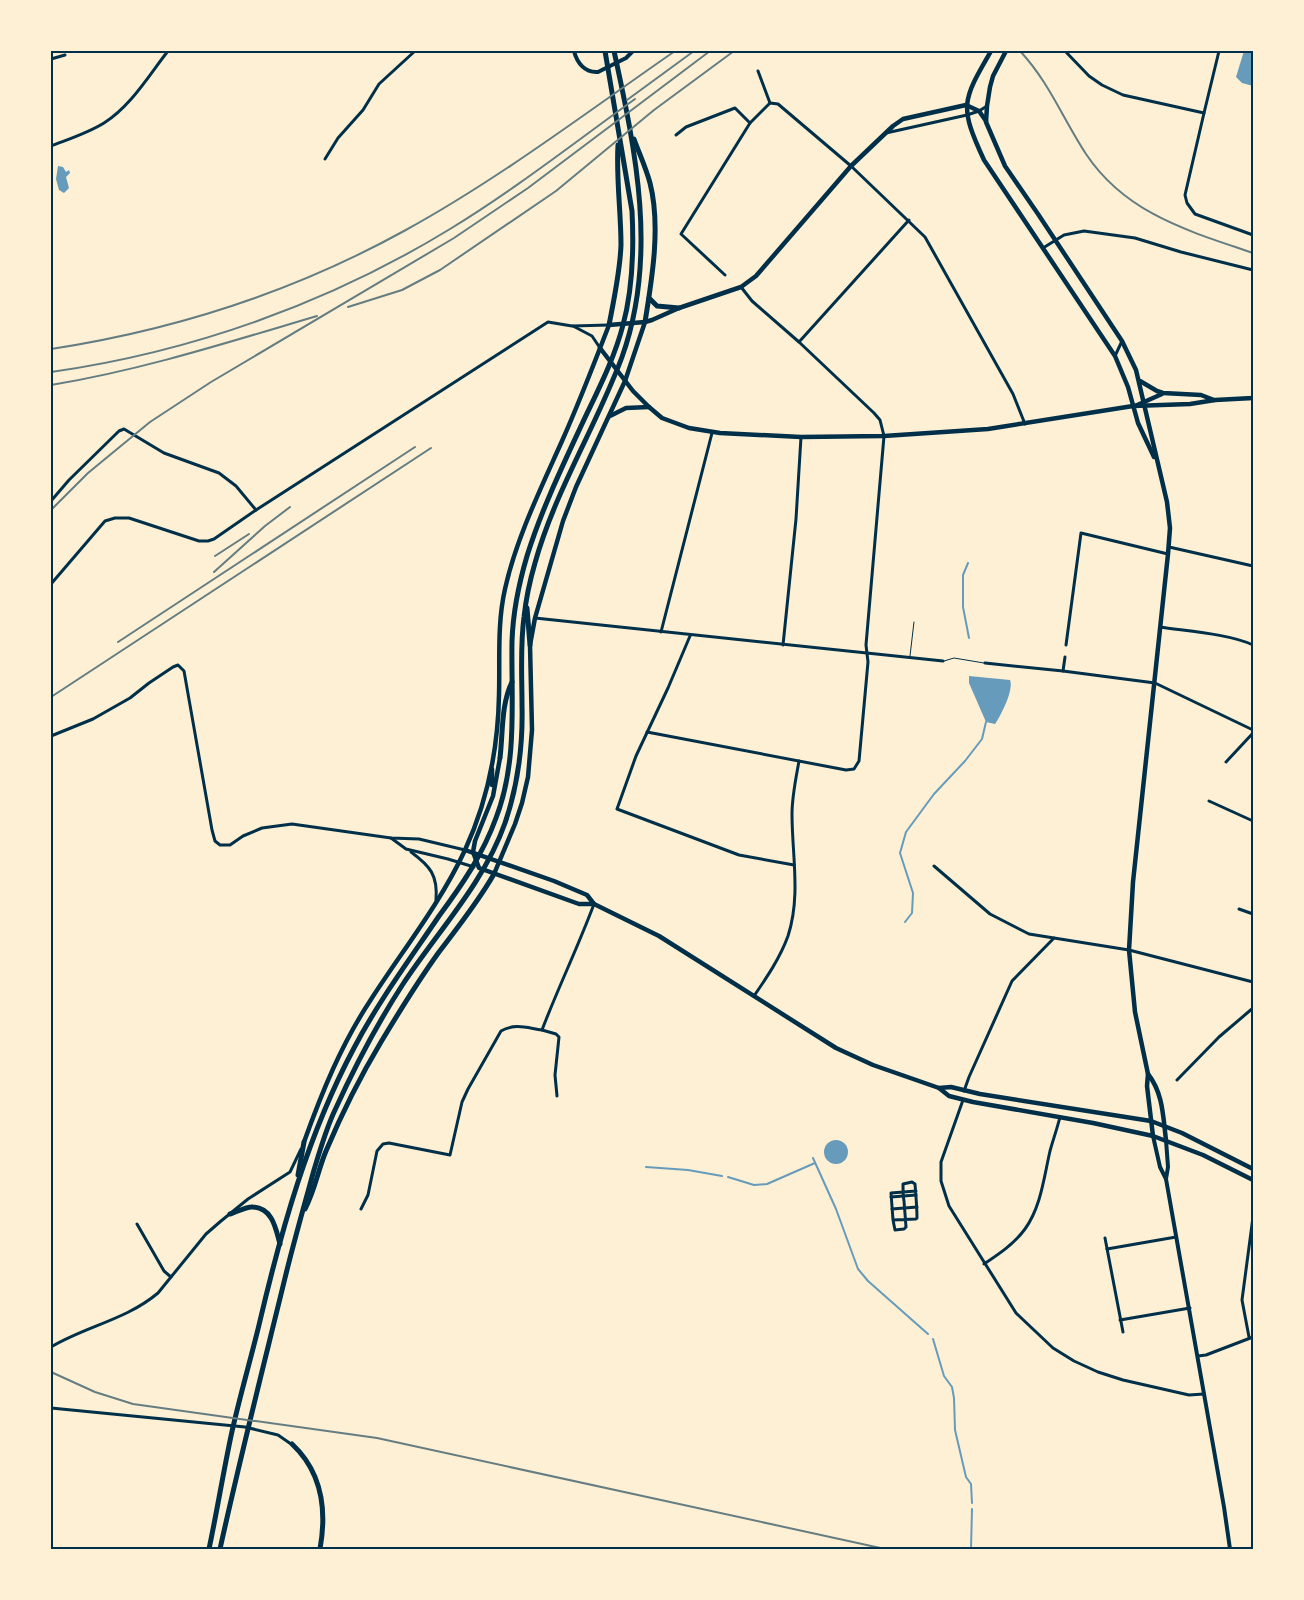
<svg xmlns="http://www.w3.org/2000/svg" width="1304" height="1600" font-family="'Archivo Narrow',sans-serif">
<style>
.water{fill:#669bbc}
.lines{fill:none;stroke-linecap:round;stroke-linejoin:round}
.stream{stroke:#669bbc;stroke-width:2}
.service{stroke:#003049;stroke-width:1}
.minor{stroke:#003049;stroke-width:3}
.tertiary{stroke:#003049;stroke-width:4}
.secondary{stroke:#003049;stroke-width:4.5}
.primary{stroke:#003049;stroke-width:4.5}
.trunk{stroke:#003049;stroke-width:5}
.rail{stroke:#657d81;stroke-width:2}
.neatline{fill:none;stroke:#003049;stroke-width:2}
</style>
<rect width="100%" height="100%" fill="#fdf0d5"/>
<g class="water">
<polygon points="1244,51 1253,51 1253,86 1242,83 1236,77"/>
<polygon points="58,166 63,167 66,172 69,170 70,173 66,177 69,188 64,193 59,190 56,179"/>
<path d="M969 676 1010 680C1014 690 1001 715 995 724L986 722 969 683Z"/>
<circle cx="836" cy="1152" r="12"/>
</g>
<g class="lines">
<g class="stream">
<polyline points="968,563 963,575 963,607 969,638"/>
<polyline points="905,922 912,913 913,893 900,853 906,832 934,794 965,761 982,739 986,722"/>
<polyline points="813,1158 836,1209 858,1269 868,1281 928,1334"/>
<polyline points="646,1167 688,1170 722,1176"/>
<polyline points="728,1177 754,1185 767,1184 815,1163"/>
<polyline points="933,1339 944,1376 952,1387 954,1398 955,1430 966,1477 971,1484 972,1503"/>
<polyline points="971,1549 972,1509"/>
</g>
<g class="service">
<polyline points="910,656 914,622"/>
<polyline points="944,661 954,658 984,663"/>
</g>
<g class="minor">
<polyline points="1065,51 1089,76 1102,85 1123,95 1204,113 1219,51"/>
<polyline points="51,59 65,55"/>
<polyline points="758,71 770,103"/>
<polyline points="770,103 778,104 851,166 925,237 1013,394 1025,424"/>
<polyline points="1204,113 1185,195 1187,203 1195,214 1253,235"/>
<polyline points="886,133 967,115 979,111 987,106"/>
<polyline points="676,135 686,127 735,108 750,123"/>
<path d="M51 146C69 139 88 133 104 123 131 106 149 75 168 51"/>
<polyline points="325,159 338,138 363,110 379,84 415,51"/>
<polyline points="1043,248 1064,235 1084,231 1135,238 1181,252 1253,270"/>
<polyline points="725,275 681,234 750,123 770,103"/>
<polyline points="573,326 592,336 600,348"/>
<polyline points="799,342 909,220"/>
<polyline points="1115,356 1122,341"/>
<polyline points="51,501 69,480 119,431 124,429 164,453 219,473 236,486 256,510"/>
<polyline points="1169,547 1253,566"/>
<polyline points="51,584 105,521 115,518 129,518 199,541 208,541 214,539 256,510 548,322 572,326 609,325"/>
<polyline points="535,618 943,661"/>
<path d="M1160 627C1186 631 1230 634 1253 645"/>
<polyline points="661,632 712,433"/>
<polyline points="690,636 668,688 636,756 617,809 739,855 794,865"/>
<polyline points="783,645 796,519 801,437"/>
<polyline points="1066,645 1081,533 1168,554"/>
<polyline points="985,663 1063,671 1155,683 1253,730"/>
<polyline points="1063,671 1065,657"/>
<polyline points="647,732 846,770 854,769 859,761 868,662 866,645 884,436 880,420 874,413 799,342 752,301 741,287"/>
<polyline points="51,736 93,719 130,698 149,683 173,667 178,665 184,671 212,830 215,841 220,845 230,845 243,836 262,828 292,824 391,838 419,839 465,850"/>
<polyline points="1226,762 1253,733"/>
<polyline points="1209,801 1253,821"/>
<polyline points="391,838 406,849 448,859 474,867"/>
<path d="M411 852C430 866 438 875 436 900"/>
<polyline points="934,866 990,914 1029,934 1129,950 1253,982"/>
<polyline points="1239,909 1253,914"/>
<path d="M754 996C767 977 780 958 788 936 801 896 792 855 792 814 792 796 796 778 799 761"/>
<polyline points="542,1030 556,1034 559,1037 555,1075 557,1096"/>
<polyline points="1177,1080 1219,1037 1253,1008"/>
<polyline points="964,1091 969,1077 1012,981 1054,938"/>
<polyline points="963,1100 941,1162 941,1181 949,1206 1016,1313 1053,1348 1074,1361 1098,1372 1123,1380 1189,1395 1204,1394"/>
<polyline points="891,1197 916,1195"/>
<path d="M361 1209 368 1195 377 1151 383 1144 389 1143 450 1155 462 1102 468 1089 501 1031C515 1023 527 1028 542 1030 558 988 578 947 594 904"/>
<polyline points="892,1209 917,1207"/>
<path d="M893 1220 895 1230 904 1229 906 1227 904 1201C903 1196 903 1190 903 1184L912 1182 915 1184C916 1196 917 1207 917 1218L916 1219 893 1220 891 1193 916 1191"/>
<polyline points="137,1224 164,1271 171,1277"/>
<polyline points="1105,1238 1123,1332"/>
<polyline points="1107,1249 1176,1237"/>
<path d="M984 1264C999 1254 1014 1244 1025 1229 1041 1207 1044 1177 1050 1151 1053 1140 1057 1129 1060 1117"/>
<polyline points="1120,1320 1190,1308"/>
<polyline points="1249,1337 1242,1300 1253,1217"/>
<path d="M51 1347C86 1326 126 1320 158 1293L206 1234 221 1221 248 1199 290 1172 301 1149"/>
<polyline points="1198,1356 1206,1355 1253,1337"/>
<polyline points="51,1408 245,1427 278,1435 291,1444"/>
</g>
<g class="tertiary">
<path d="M574 51C577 63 585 73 598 72L626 58 633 51"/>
<polyline points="1153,1136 1160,1167 1166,1179"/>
<polyline points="1166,1140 1168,1167 1166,1179 1224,1507 1230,1549"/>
</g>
<g class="secondary">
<path d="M991 51C962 101 959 106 984 160L1115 356 1128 387 1138 423 1154 457"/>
<polyline points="1006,51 993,76 990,87 987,106 986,122 1005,166 1038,214 1122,341 1136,370 1167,502 1170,528 1168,554 1133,882 1129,950 1135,1012 1148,1074 1147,1086 1153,1136"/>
<polyline points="600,348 633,391 649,407 662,418 689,428 720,433 801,437 884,436 988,429 1133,406 1190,404 1215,400 1253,398"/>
<polyline points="625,381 645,322"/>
<polyline points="1140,381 1157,391 1163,393 1201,395 1214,400"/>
<polyline points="1135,406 1162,394"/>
<polyline points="610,416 626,408 649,407"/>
<path d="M465 850C488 800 498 750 499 695 500 660 497 624 505 589 516 539 541 488 562 441 579 403 594 364 609 325L645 322 652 320 679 308 741 287 756 276 851 166 893 126 903 119 966 105 979 111 986 121"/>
<path d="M1148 1074C1163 1093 1163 1116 1166 1140"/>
</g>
<g class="primary">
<polyline points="500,758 493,796 475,841 473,852 479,868 579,904 594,904 659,936 836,1048 873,1065 939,1088 949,1096 973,1102 1093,1123 1153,1136 1203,1155 1253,1180"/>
<polyline points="492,769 492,785"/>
<polyline points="494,874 515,824 522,803 528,777 532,730 530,645 535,618 563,521 576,487 625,381"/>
<polyline points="939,1088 951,1087 980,1094 1151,1121 1182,1133 1253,1169"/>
<path d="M304 1142C322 1092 341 1045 370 1001 402 951 440 904 465 850L554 881 587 895 594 904"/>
</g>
<g class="trunk">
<path d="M634 139C639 153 646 168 650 183 661 226 652 279 645 322"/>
<polyline points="649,298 657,306 679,308"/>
<path d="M609 325C614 299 620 272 621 245 621 212 616 178 618 145"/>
<polyline points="527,608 530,645"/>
<path d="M500 758C503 733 501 704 512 682"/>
<polyline points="298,1175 304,1142"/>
<path d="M305 1209C315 1190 318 1170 326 1151 342 1113 360 1077 381 1042 399 1012 418 981 439 952 458 927 478 902 494 874"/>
<path d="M230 1214C237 1212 247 1206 253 1207 273 1208 276 1230 280 1244"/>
<path d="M292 1444C322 1472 327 1510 320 1549"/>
<path d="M209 1549C217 1511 223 1474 231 1436 239 1399 250 1362 259 1325 281 1231 308 1134 354 1048 378 1002 410 959 439 916 462 885 483 854 496 818 518 761 511 700 512 641 513 612 519 583 527 556 541 511 562 467 582 424 597 392 614 360 623 325 633 288 634 250 632 211L605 51"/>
<path d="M220 1549C240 1458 263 1368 285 1278 294 1241 304 1206 314 1170 320 1150 326 1129 335 1110 355 1066 377 1024 403 984 438 931 484 883 505 823 518 785 523 745 522 705 522 676 520 646 524 617 526 599 530 580 535 563 555 491 596 427 622 357 658 257 636 152 614 51"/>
</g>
<g class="rail">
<path d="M1020 51C1049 82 1063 119 1086 154 1126 214 1189 231 1253 253"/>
<polyline points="627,100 694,51"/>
<polyline points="348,307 402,290 440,270 556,191 654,110 734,51"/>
<path d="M51 349C175 330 295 291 404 231 499 179 587 112 675 51"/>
<path d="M51 372C192 352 329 303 450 229 514 190 574 143 635 99"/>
<path d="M51 385C142 370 229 342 317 316"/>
<polyline points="51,510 88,473 150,422 211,382 454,238 528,188 710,51"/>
<polyline points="215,556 249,534"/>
<polyline points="214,572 265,526 290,507"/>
<polyline points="118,642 415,447"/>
<polyline points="51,697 431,448"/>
<polyline points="51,1372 95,1392 133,1404 377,1438 885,1549"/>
</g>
</g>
<rect width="1304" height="1600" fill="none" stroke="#fdf0d5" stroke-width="105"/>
<rect x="52" y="52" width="1200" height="1496" class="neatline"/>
</svg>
